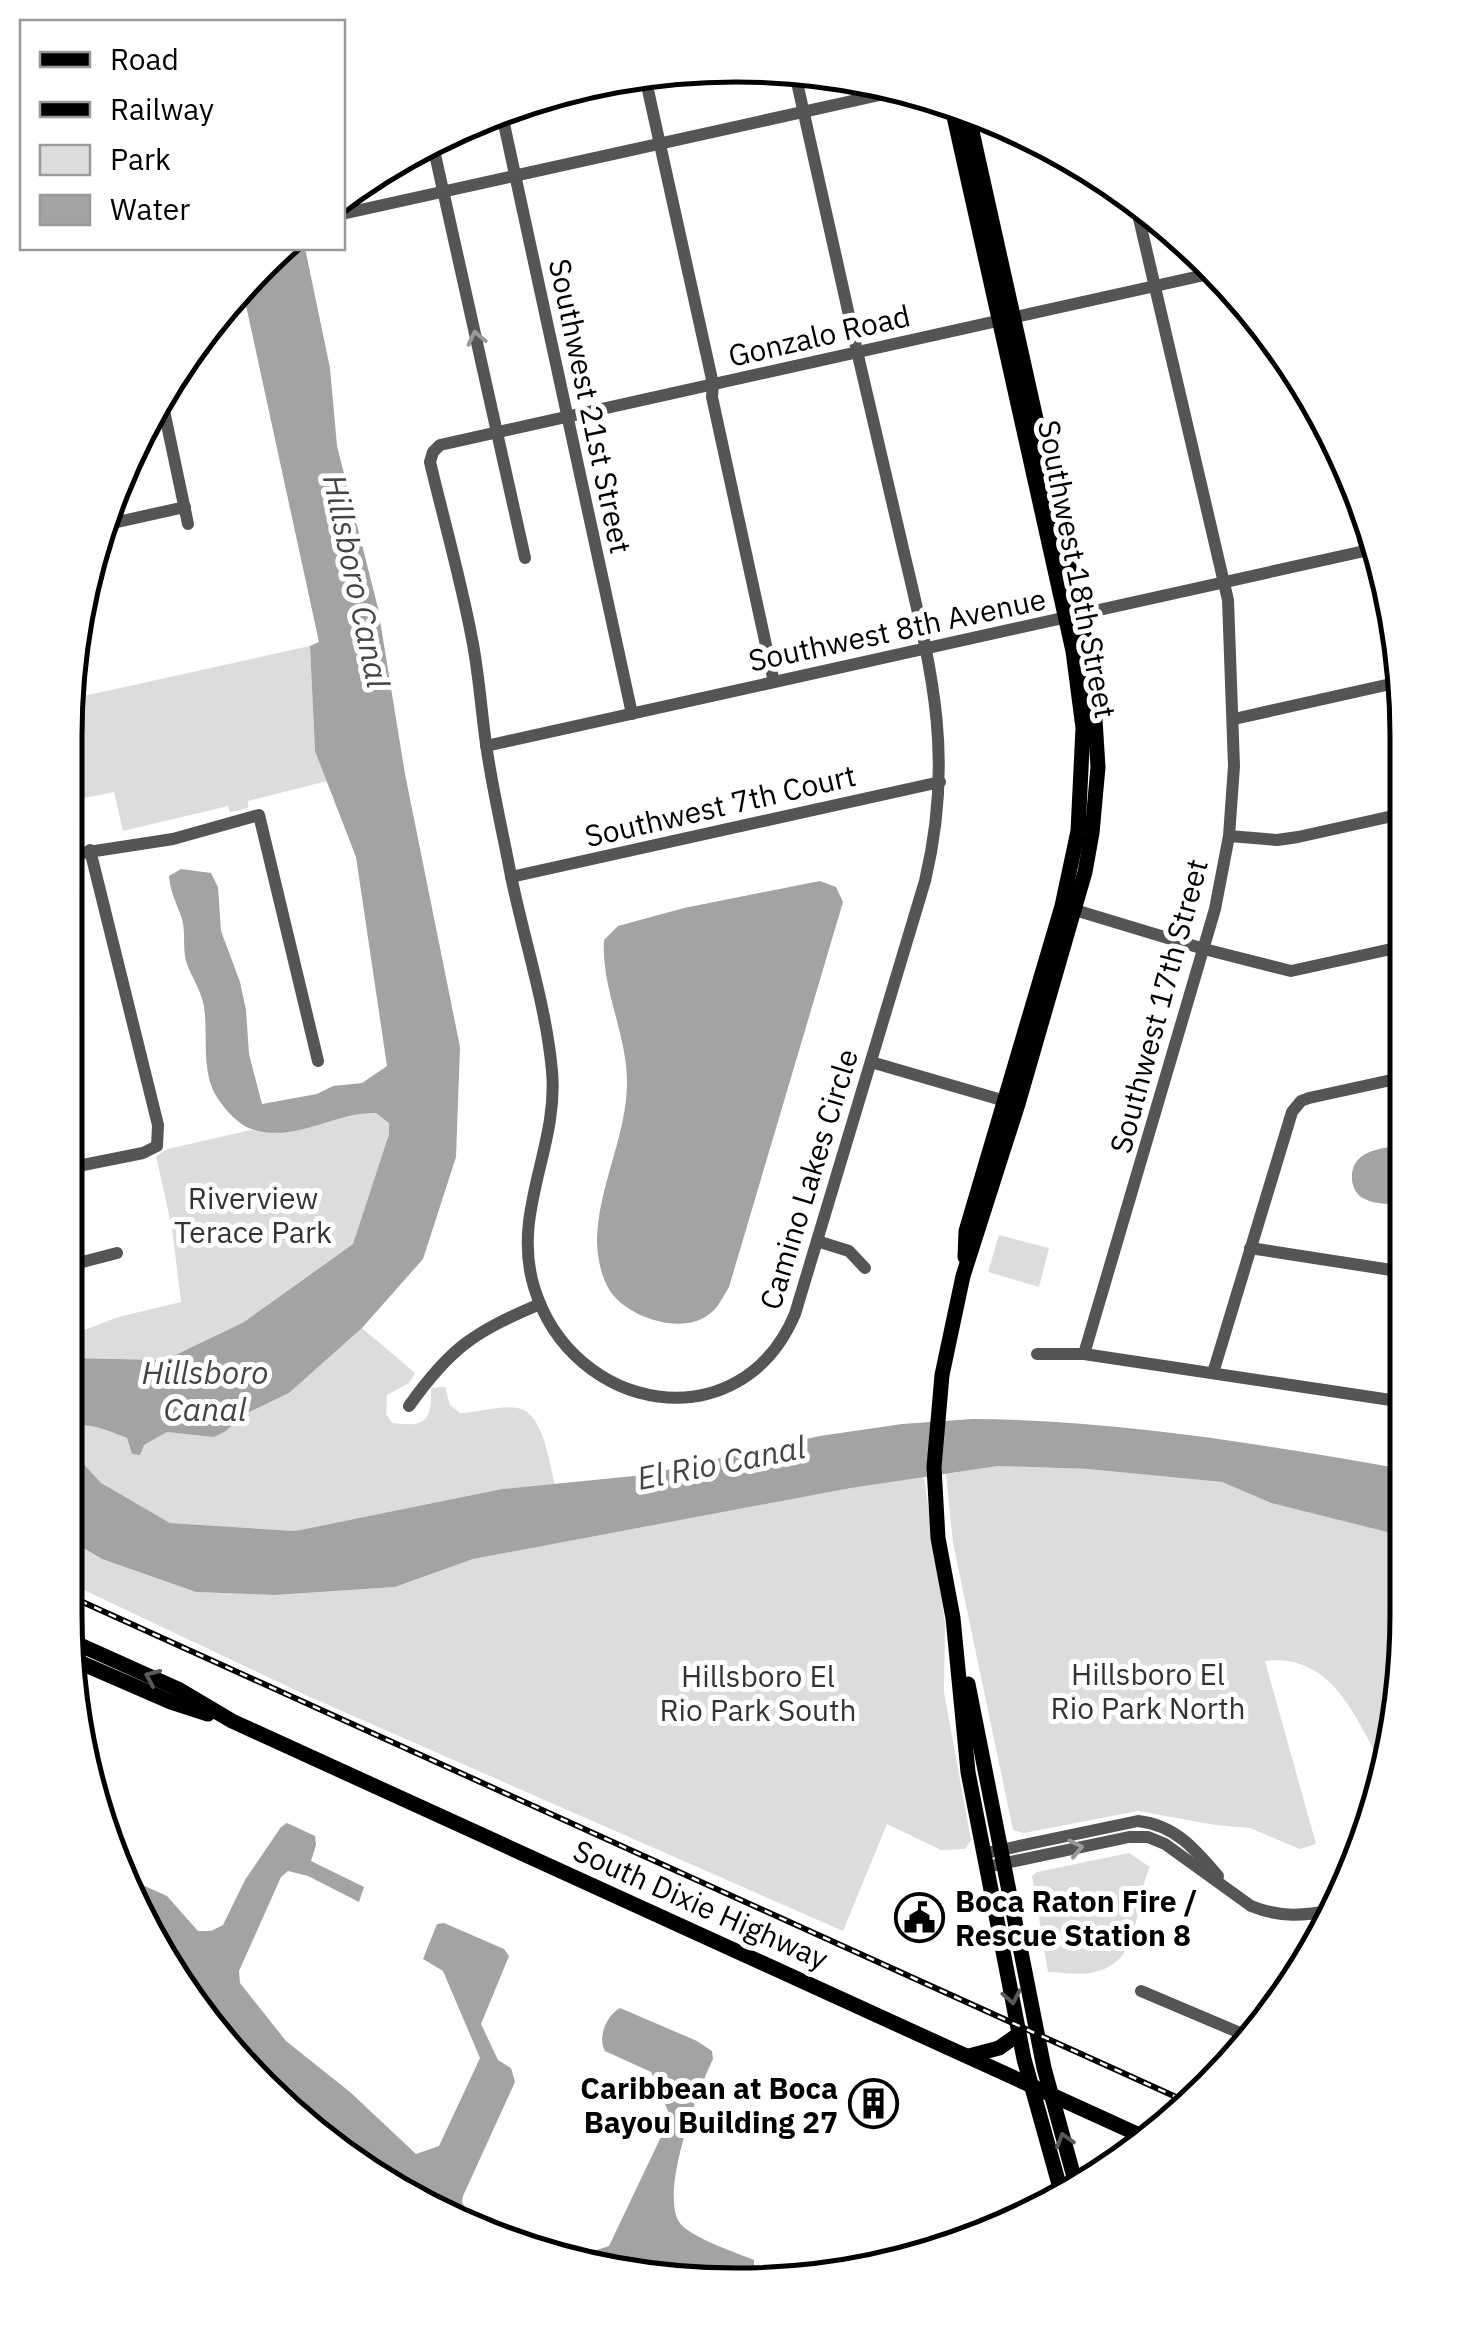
<svg xmlns="http://www.w3.org/2000/svg" width="1473" height="2350" font-family="'IBM Plex Sans',sans-serif">
<style>
.green{fill:#dcdcdc}
.water{fill:#a3a3a3}
.lines{fill:none;stroke-linecap:round;stroke-linejoin:round}
.minor{stroke:#555;stroke-width:12}
.major{stroke:#000;stroke-width:15}
.rail-casing{stroke:#000;stroke-width:6}
.rail{stroke:#fff;stroke-width:2.5;stroke-dasharray:8;stroke-linecap:butt}
.oneway{stroke:#999}
.oneway2{stroke:#595959}
.labels{text-anchor:middle;dominant-baseline:central;stroke-width:10;stroke-linejoin:round;paint-order:stroke}
.street-label{font-size:30px;fill:#000;stroke:#fff}
.park-label{font-size:30px;fill:#333;stroke:#fff}
.poi-label{font-size:30px;font-weight:bold;fill:#000;stroke:#fff;text-anchor:start}
.water-label{font-size:32px;font-style:italic;fill:#444;stroke:#fff}
.rim{fill:none;stroke:#000;stroke-width:5}
</style>
<rect width="100%" height="100%" fill="#fff"/>
<g class="green">
<polygon points="310,646 315,751 327,781 248,801 248,808 230,812 228,806 123,831 114,792 70,801 70,699"/>
<polygon points="390,1098 389,1134 353,1244 244,1322 165,1360 67,1358 69,1336 118,1317 181,1302 172,1228 156,1156 168,1149"/>
<polygon points="999,1235 1049,1248 1039,1287 988,1272"/>
<path d="M362 1328 415 1373 409 1383 387 1395 386 1414 392 1423C425 1427 432 1422 431 1388L445 1387 450 1405 460 1413C477 1413 500 1405 517 1408 544 1412 549 1463 555 1484L502 1489 295 1531 170 1523 100 1483 66 1445V1429C84 1419 109 1431 127 1438L132 1453 140 1454 144 1445 167 1432 214 1436 226 1431 245 1414 289 1393Z"/>
<path d="M998 1466 1088 1469 1222 1482 1271 1503 1391 1533 1403 1543 1402 1701 1384 1768C1355 1718 1333 1653 1265 1661L1316 1844 1300 1849 1250 1828 1215 1825 1138 1811 1024 1833 1013 1830 953 1543 946 1474Z"/>
<polygon points="924,1477 945,1623 944,1692 971,1840 965,1849 941,1850 887,1824 843,1931 310,1697 65,1581 65,1537 102,1559 196,1592 275,1595 395,1587 473,1559 851,1488"/>
<path d="M1129 1853 1150 1867C1133 1902 1144 1961 1095 1972 1081 1976 1062 1972 1048 1972L1032 1876 1037 1872Z"/>
</g>
<g class="water">
<path d="M279 248H305L330 368 337 446 378 608 405 774 460 1047 456 1157 423 1259 362 1328 289 1393 245 1414 226 1431 214 1437 167 1432 144 1445 140 1455 132 1454 127 1438C109 1431 84 1419 66 1429L67 1358 165 1360 244 1322 353 1244 389 1134V1123L376 1113C332 1112 294 1145 249 1128 236 1123 219 1103 213 1090 202 1064 208 1034 204 1007 202 992 192 978 187 964 182 949 186 934 182 919 177 904 170 892 169 876L181 869 211 873 218 887 221 931 240 982 246 1010 249 1054 262 1104 317 1094 333 1086 362 1083 387 1066 356 857 315 751 310 646 319 642 242 287Z"/>
<path d="M820 881 836 887 843 902 729 1287C724 1295 719 1306 712 1312 685 1337 628 1318 610 1291 601 1277 597 1256 597 1240 598 1186 627 1136 627 1082 627 1034 601 988 604 940L618 926 684 908Z"/>
<path d="M1405 1144 1404 1206C1392 1203 1375 1205 1365 1199 1357 1196 1353 1188 1352 1180 1350 1149 1382 1149 1405 1144Z"/>
<path d="M972 1419C1117 1420 1261 1444 1403 1469V1543L1391 1533 1271 1503 1222 1482 1088 1469 998 1466 851 1488 473 1559 395 1587 275 1595 196 1592 102 1559 65 1537 66 1445 101 1483 170 1523 295 1531 502 1489 644 1475 820 1436 902 1424Z"/>
<polygon points="287,1823 315,1836 316,1845 311,1861 364,1887 359,1902 308,1876 288,1871 281,1877 239,1971 240,1983 286,2041 350,2092 416,2154 439,2146 480,2058 443,1971 423,1959 437,1924 444,1923 504,1949 509,1956 481,2024 498,2060 511,2068 515,2082 463,2196 462,2202 474,2225 328,2147 203,2022 127,1878 167,1896 198,1931 211,1931 223,1925 245,1880 281,1827"/>
<path d="M620 2008 697 2041 712 2051 713 2059C698 2090 660 2191 679 2222 689 2237 737 2253 754 2260V2265L779 2278 736 2285 572 2258 609 2246 669 2120V2113L651 2072 605 2051C597 2037 607 2015 620 2008Z"/>
</g>
<g class="lines">
<g class="minor">
<path d="M794 69 857 351 860 364C875 428 890 493 905 557 933 675 954 760 925 881L795 1314C740 1444 572 1413 534 1287 511 1212 559 1147 552 1071 546 1004 523 937 510 871 502 829 492 787 486 744 481 709 479 674 472 639 461 580 444 521 430 462L433 452 440 445 1218 272"/>
<polyline points="644,72 713,384 712,397 774,682"/>
<polyline points="501,110 632,714"/>
<polyline points="432,141 525,558"/>
<polyline points="342,214 911,88"/>
<polyline points="162,401 188,524"/>
<polyline points="1344,457 1366,551"/>
<polyline points="104,525 185,507"/>
<polyline points="1234,719 1404,681"/>
<polyline points="486,746 1378,548"/>
<polyline points="1229,836 1277,840 1298,837 1406,813"/>
<polyline points="69,855 173,839 259,815 318,1061"/>
<polyline points="511,877 940,782"/>
<polyline points="1065,907 1204,949 1291,971 1405,946"/>
<polyline points="871,1062 1012,1103"/>
<polyline points="68,1168 143,1153 157,1146 158,1125 90,850"/>
<polyline points="817,1241 849,1251 865,1268"/>
<polyline points="1250,1248 1404,1272"/>
<polyline points="67,1266 117,1253"/>
<polyline points="1037,1354 1084,1354 1404,1402"/>
<polyline points="1084,1354 1215,909 1229,836 1234,766 1228,600 1134,197"/>
<polyline points="1213,1373 1292,1112 1301,1101 1309,1098 1405,1077"/>
<path d="M409 1406C451 1347 474 1332 540 1304"/>
<polyline points="1378,1787 1378,1790"/>
<path d="M991 1852 1138 1821C1175 1825 1195 1849 1218 1876"/>
<path d="M987 1867 1129 1837H1148L1165 1844 1251 1906C1281 1918 1303 1916 1334 1910"/>
<polyline points="1141,1991 1252,2038"/>
</g>
<g class="major">
<polyline points="951,103 1073,651 1083,728 1078,831 1062,906 966,1231 965,1257"/>
<polyline points="967,109 1087,648 1093,688 1098,767 1092,833 1085,872 1018,1104 963,1276 942,1375 934,1467 938,1538 953,1618 968,1772 1024,2059 1062,2195"/>
<polyline points="69,1640 178,1689 232,1721 1146,2138"/>
<polyline points="72,1659 171,1702 208,1714"/>
<polyline points="968,1684 1044,2068 1077,2188"/>
<polyline points="969,2056 999,2048 1019,2034"/>
</g>
<defs>
<polyline id="rail" points="65,1594 1185,2101"/>
</defs>
<use href="#rail" class="rail-casing"/>
<use href="#rail" class="rail"/>
</g>
<defs><path id="oneway-chevron" d="M-2-3.5L2.5 0L-2 3.5" fill="none" stroke-width="1.6" stroke-linecap="round" stroke-linejoin="round" transform="scale(2.5)"/></defs>
<g class="oneway">
<use href="#oneway-chevron" transform="translate(476 338) rotate(-102)"/>
<use href="#oneway-chevron" transform="translate(1076 1848) rotate(-12)"/>
</g>
<g class="oneway2">
<use href="#oneway-chevron" transform="translate(152 1677) rotate(-156)"/>
<use href="#oneway-chevron" transform="translate(1012 1997) rotate(79)"/>
<use href="#oneway-chevron" transform="translate(1064 2140) rotate(-106)"/>
</g>
<defs>
<symbol id="civic-ring" viewBox="-11 -11 22 22"><circle r="9.5" fill="#fff" stroke="#000" stroke-width="1.5"/><path d="M-.6-6.5H3V-4.5H.6V-3L4-1V1h2V6H-6V1h2V-1L-.6-3ZM-1.2 2.5V6h2.4V2.5Z" fill="#000"/></symbol>
<symbol id="building-ring" viewBox="-11 -11 22 22"><circle r="9.5" fill="#fff" stroke="#000" stroke-width="1.5"/><path d="M-4-6H4V6H1V3H-1V6H-4ZM-2.5-4.3h1.7v1.8h-1.7ZM.8-4.3h1.7v1.8H.8ZM-2.5-1h1.7V.8h-1.7ZM.8-1h1.7V.8H.8Z" fill="#000"/></symbol>
</defs>
<g fill-rule="evenodd">
<use href="#civic-ring" x="892" y="1890" width="55" height="55"/>
<use href="#building-ring" x="846" y="2076" width="55" height="55"/>
</g>
<g class="labels">
<g class="street-label">
<text transform="translate(819 335) rotate(-13)">Gonzalo Road</text>
<text transform="translate(591 406) rotate(78)">Southwest 21st Street</text>
<text transform="translate(1078 569) rotate(79)">Southwest 18th Street</text>
<text transform="translate(897 629) rotate(-12)">Southwest 8th Avenue</text>
<text transform="translate(720 805) rotate(-13)">Southwest 7th Court</text>
<text transform="translate(1158 1006) rotate(-75)">Southwest 17th Street</text>
<text transform="translate(808 1179) rotate(-73)">Camino Lakes Circle</text>
<text transform="translate(701 1904) rotate(24)">South Dixie Highway</text>
</g>
<g class="park-label">
<text x="253" y="1197">Riverview<tspan x="253" dy="34">Terace Park</tspan></text>
<text x="1148" y="1673">Hillsboro El<tspan x="1148" dy="34">Rio Park North</tspan></text>
<text x="758" y="1675">Hillsboro El<tspan x="758" dy="34">Rio Park South</tspan></text>
</g>
<g class="poi-label">
<text x="955" y="1900">Boca Raton Fire /<tspan x="955" dy="34">Rescue Station 8</tspan></text>
<text x="838" y="2087" text-anchor="end">Caribbean at Boca<tspan x="838" dy="34">Bayou Building 27</tspan></text>
</g>
<g class="water-label">
<text transform="translate(357 581) rotate(78)">Hillsboro Canal</text>
<text x="205" y="1372">Hillsboro<tspan x="205" dy="37">Canal</tspan></text>
<text transform="translate(721 1462) rotate(-11)">El Rio Canal</text>
</g>
</g>
<path d="M0 0H1473V2350H0ZM736 82H736A654 654 0 0 1 1390 736V1614A654 654 0 0 1 736 2268H736A654 654 0 0 1 82 1614V736A654 654 0 0 1 736 82Z" fill="#fff" fill-rule="evenodd"/>
<path class="rim" d="M736 82H736A654 654 0 0 1 1390 736V1614A654 654 0 0 1 736 2268H736A654 654 0 0 1 82 1614V736A654 654 0 0 1 736 82Z"/>
<rect x="20" y="20" width="325" height="230" fill="#ffffff" stroke="#999999" stroke-width="2.5"/>
<rect x="40" y="52" width="50" height="15" fill="#000000" stroke="#999999" stroke-width="2.5"/>
<text x="110" y="70" font-size="30" fill="#000000">Road</text>
<rect x="40" y="102" width="50" height="15" fill="#000000" stroke="#999999" stroke-width="2.5"/>
<text x="110" y="120" font-size="30" fill="#000000">Railway</text>
<rect x="40" y="145" width="50" height="30" fill="#dcdcdc" stroke="#999999" stroke-width="2.5"/>
<text x="110" y="170" font-size="30" fill="#000000">Park</text>
<rect x="40" y="195" width="50" height="30" fill="#a3a3a3" stroke="#999999" stroke-width="2.5"/>
<text x="110" y="220" font-size="30" fill="#000000">Water</text>
</svg>
